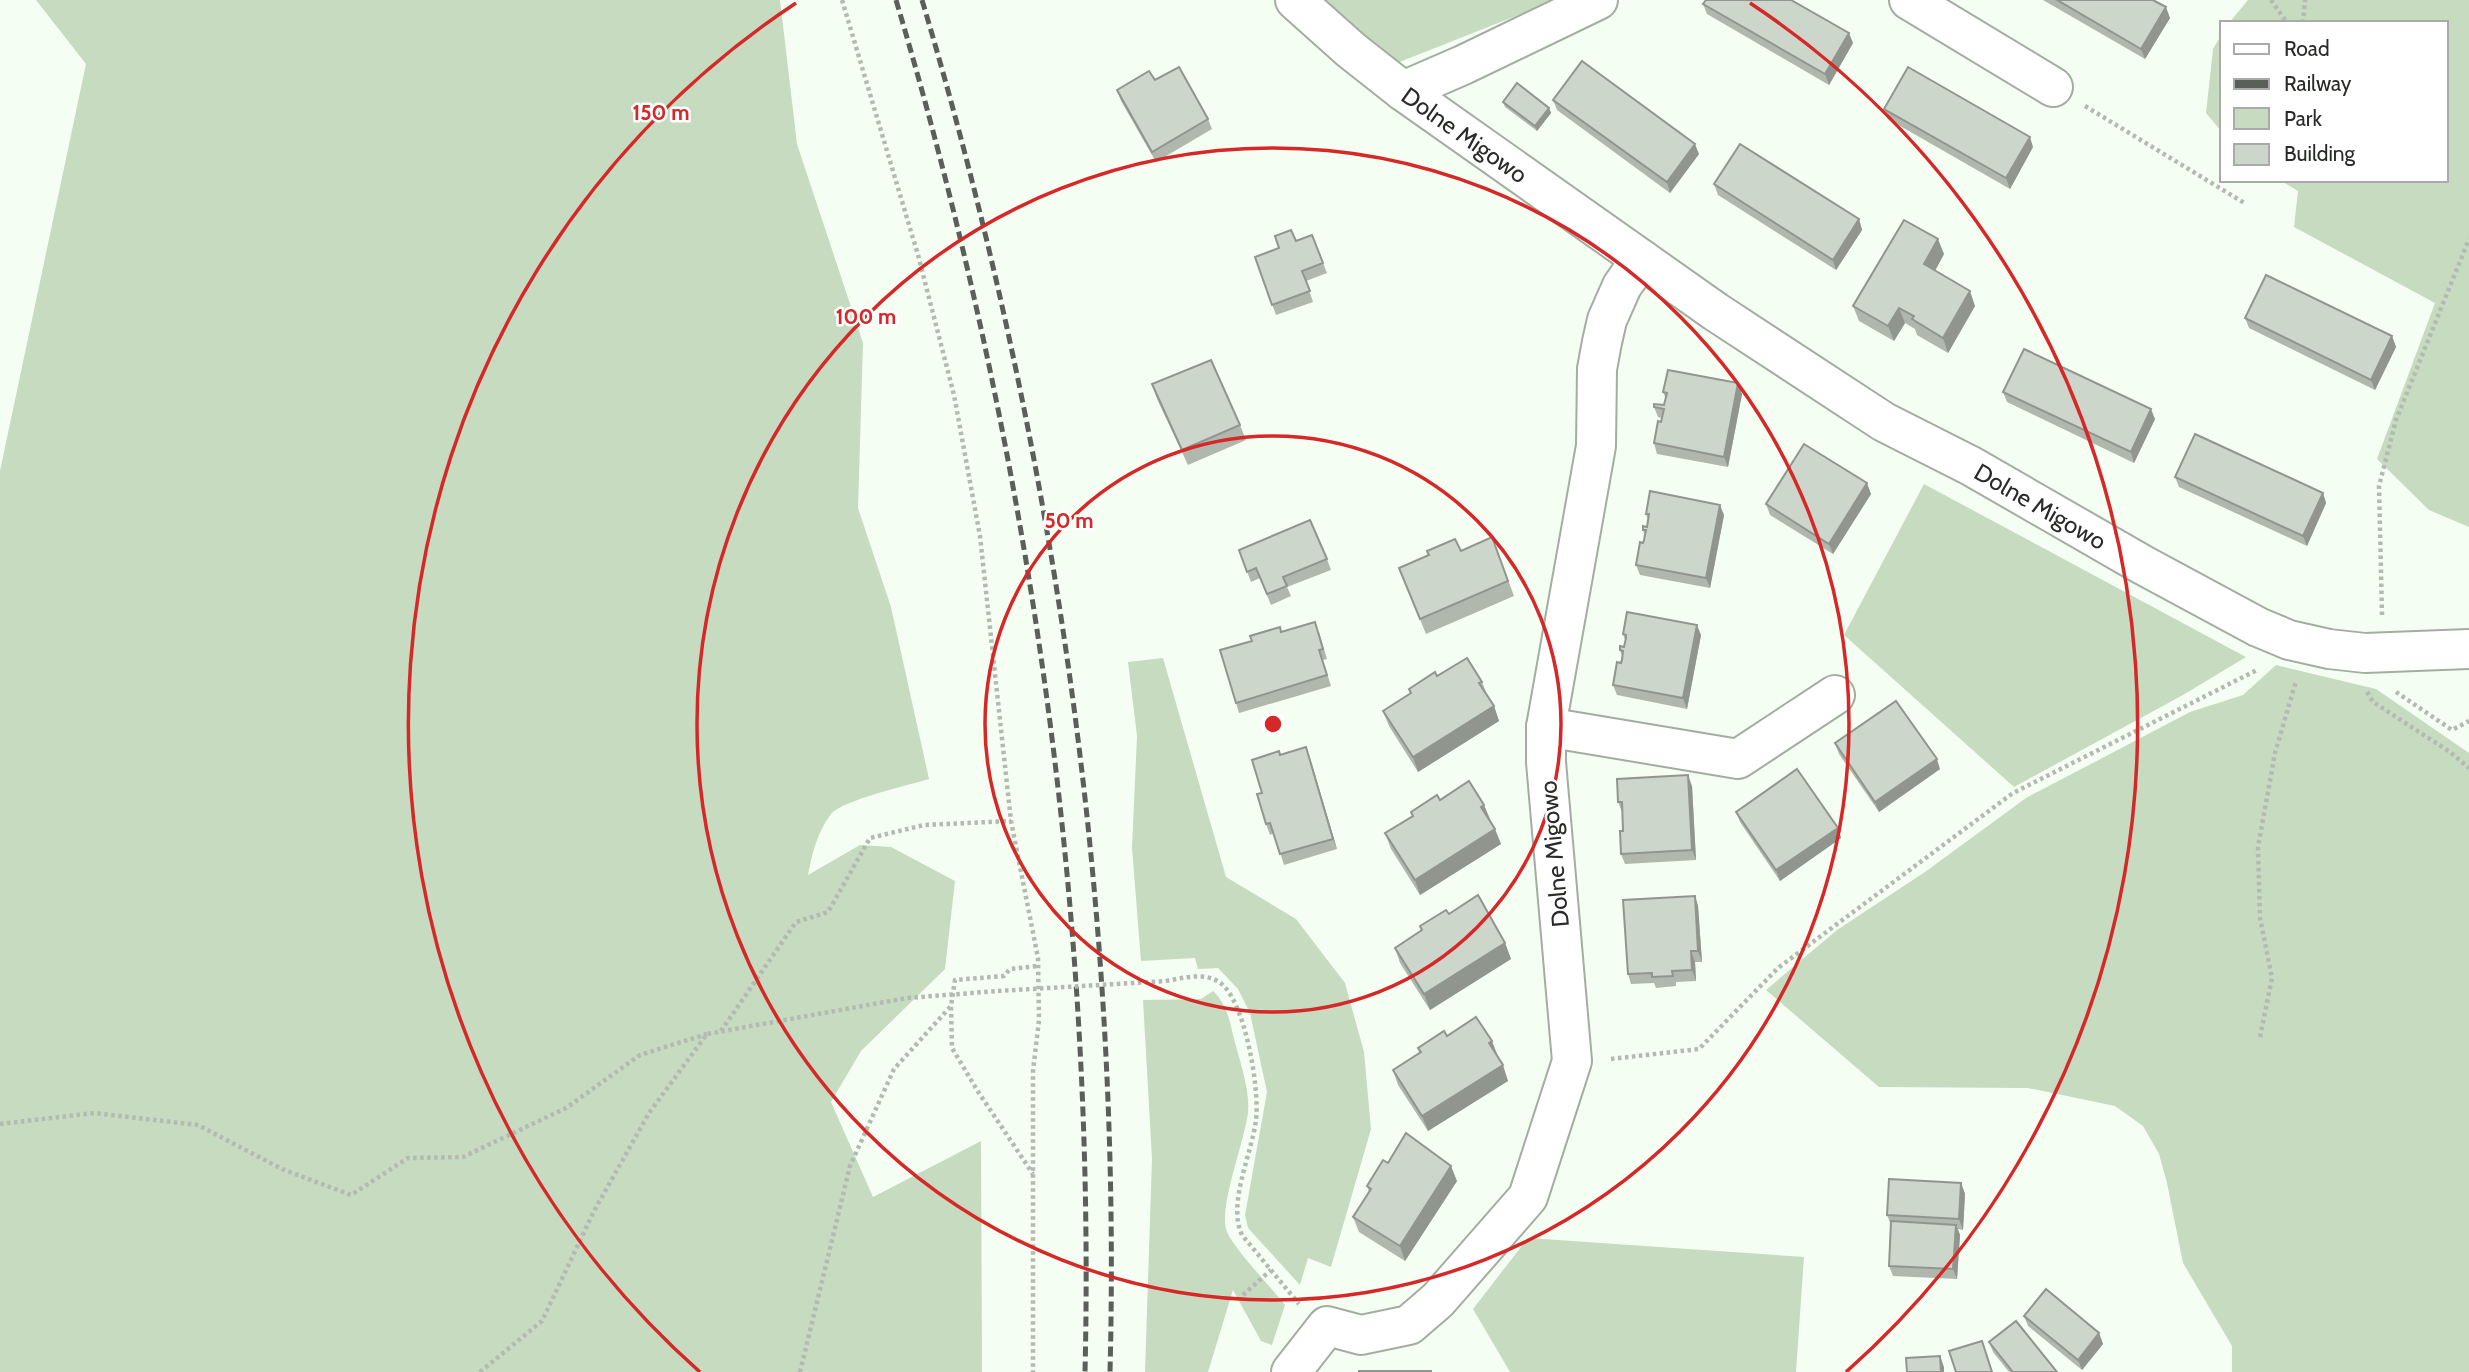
<svg xmlns="http://www.w3.org/2000/svg" width="2469" height="1372" font-family="Cabin,sans-serif">
<style>
.green{fill:#c6dbbf}
.lines{fill:none;stroke-linecap:round;stroke-linejoin:round}
.minor-casing{stroke:#a4ada1;stroke-width:42}
.path{stroke:#b3bab1;stroke-width:4.5;stroke-dasharray:3.5 3.5;stroke-linecap:butt}
.minor{stroke:#fff;stroke-width:38}
.rail{stroke:#5b5f59;stroke-width:5;stroke-dasharray:10 5;stroke-linecap:butt}
.path-bridge{stroke:#b3bab1;stroke-width:4.5;stroke-dasharray:3.5 3.5;stroke-linecap:butt}
.wall{fill:#b0b8ae}
.shaded-wall{fill:#90968d}
.building{fill:#cdd6ca;stroke:#90968d;stroke-width:2}
.ring{fill:none;stroke:#d62828;stroke-width:3.5}
.labels{text-anchor:middle;dominant-baseline:central;stroke-width:5;stroke-linejoin:round;paint-order:stroke}
.street-label{font-size:24px;fill:#282b27;stroke:#fff}
.centre{fill:#d62828;stroke:#fff;stroke-width:3.5}
.ring-label{font-size:21px;text-anchor:middle;font-weight:bold;fill:#d62828;stroke:#fff;stroke-width:5;stroke-linejoin:round;paint-order:stroke}
</style>
<rect width="100%" height="100%" fill="#f5fef2"/>
<g class="green">
<path d="M36 0H780L797 144 863 343 858 508 891 607 929 779C909 785 843 800 831 814 817 832 812 854 808 875L860 845 891 847 955 881 945 969 861 1051 831 1102 873 1197 981 1141 982 1372H0V471L86 64Z"/>
<polygon points="1326,0 1556,0 1397,63 1360,36"/>
<polygon points="2248,0 2469,0 2469,527 2429,510 2377,459 2435,303 2294,227 2298,191 2280,180 2446,180 2446,23 2229,23"/>
<polygon points="2222,34 2222,132 2206,113 2213,49"/>
<polygon points="1924,484 2246,657 2183,695 2014,787 1844,635"/>
<polygon points="1163,658 1226,877 1296,919 1345,983 1364,1052 1371,1129 1331,1267 1308,1258 1300,1285 1248,1228 1245,1215 1267,1092 1250,1013 1238,989 1218,968 1198,969 1195,958 1141,961 1132,848 1137,736 1128,662"/>
<polygon points="2276,665 2376,689 2469,753 2469,1372 2232,1372 2232,1346 2183,1263 2167,1183 2159,1154 2143,1126 2115,1106 2028,1088 1879,1087 1766,990 1837,930 1925,872 2026,798 2190,712 2243,695"/>
<path d="M1213 991C1227 1004 1230 1022 1234 1039 1240 1062 1250 1089 1248 1113 1244 1143 1220 1203 1226 1229 1230 1245 1273 1289 1285 1305L1272 1345 1261 1341 1233 1290 1208 1372H1145L1152 1159 1143 1000 1201 999Z"/>
<polygon points="1528,1238 1804,1257 1796,1372 1510,1372 1473,1309"/>
</g>
<g class="lines">
<defs>
<g id="minor">
<path id="s1" d="M1295 0 1351 50 1403 91 1716 312 1884 422 1971 466 2143 565 2258 627 2289 640 2329 649 2365 653 2469 649"/>
<polyline points="1909,0 2053,87"/>
<polyline points="1403,91 1463,65 1598,0"/>
<polyline points="1546,727 1738,759 1835,695"/>
<polyline points="1291,1372 1327,1326 1361,1335 1409,1325 1438,1300 1528,1197 1572,1061 1546,762 1546,727 1596,446 1597,369 1602,342 1607,320 1622,286 1641,259"/>
</g>
</defs>
<use href="#minor" class="minor-casing"/>
<g class="path">
<polyline points="842,0 918,255 954,395 980,536 1011,821 1038,958 1039,1020 1033,1071 1033,1372"/>
<polyline points="2271,0 2287,23"/>
<polyline points="2303,23 2305,0"/>
<polyline points="2085,106 2246,204"/>
<polyline points="2382,615 2379,486 2396,420 2469,239"/>
<polyline points="2367,692 2373,702 2450,752 2469,768"/>
<polyline points="2396,692 2452,730 2469,721"/>
<path d="M1166 981C1183 978 1204 972 1219 982 1245 998 1260 1090 1256 1120 1252 1153 1227 1204 1242 1235L1299 1304"/>
<polyline points="951,1007 952,1048 977,1090 1033,1174"/>
<polyline points="721,1031 796,922 828,912 870,838 924,825 1011,821"/>
<polyline points="2260,1037 2272,978 2260,918 2258,847 2275,753 2296,681"/>
<polyline points="1611,1059 1699,1049 1778,968 2013,793 2257,670"/>
<polyline points="0,1124 94,1113 198,1125 282,1169 351,1195 408,1158 463,1157 566,1108 640,1055 707,1034"/>
<polyline points="1243,1295 1271,1270"/>
<polyline points="480,1372 542,1321 594,1211 649,1113 707,1034 907,998 998,991"/>
<polyline points="800,1372 850,1166 894,1069 951,1006 955,980 1004,976 1010,969 1038,966"/>
</g>
<use href="#minor" class="minor"/>
<g class="rail">
<path d="M896 0C1028 444 1096 909 1085 1372"/>
<path d="M922 0C1054 443 1122 909 1110 1372"/>
</g>
<polyline class="path-bridge" points="998,991 1166,981"/>
</g>
<g class="wall">
<polygon points="2043,0 2153,0 2170,18 2145,59"/>
<polygon points="1703,4 1853,43 1829,85 1707,14"/>
<polygon points="1155,80 1208,119 1212,129 1156,162 1121,101 1117,90"/>
<polygon points="1553,100 1699,154 1670,193 1557,110"/>
<polygon points="1503,102 1549,108 1551,113 1537,131 1505,107"/>
<polygon points="1884,109 2033,147 2010,189 1888,119"/>
<polygon points="1714,184 1859,219 1862,230 1836,270 1718,195"/>
<polygon points="1312,235 1327,273 1306,281 1313,302 1276,315 1255,257"/>
<polygon points="1944,254 1935,271 1975,306 1948,353 1917,335 1915,329 1905,323 1894,341 1859,321 1853,306"/>
<polygon points="2245,318 2392,336 2396,347 2375,390 2249,328"/>
<polygon points="1152,384 1240,425 1246,440 1188,465 1157,399"/>
<polygon points="1663,392 1742,394 1728,467 1657,454 1654,443 1662,418 1658,417 1654,407 1664,405 1666,399"/>
<polygon points="2003,392 2155,419 2134,463 2007,402"/>
<polygon points="2175,477 2323,493 2326,503 2307,546 2179,487"/>
<polygon points="1871,494 1833,554 1770,515 1766,504"/>
<polygon points="1646,514 1724,515 1710,588 1640,575 1636,565 1645,536 1643,530 1647,527 1648,520"/>
<polygon points="1492,537 1514,596 1426,634 1399,568 1428,555 1427,551 1461,551"/>
<polygon points="1239,550 1327,559 1331,570 1287,587 1291,596 1271,605 1260,578 1251,582"/>
<polygon points="1282,632 1319,632 1327,659 1323,660 1331,686 1239,713 1236,703"/>
<polygon points="1623,634 1701,635 1687,709 1617,695 1613,685 1622,656 1620,650 1624,647 1625,640"/>
<polygon points="1482,682 1488,697 1494,706 1499,721 1418,772 1389,726 1383,711 1410,694 1409,689"/>
<polygon points="1835,743 1940,769 1879,812 1839,754"/>
<polygon points="1306,747 1337,849 1284,865 1274,833 1270,835 1266,824 1262,793 1280,755"/>
<polygon points="1692,786 1696,860 1625,864 1621,854 1623,831 1622,812 1618,802"/>
<polygon points="1440,800 1484,805 1501,844 1420,895 1391,849 1385,833 1412,816 1411,812"/>
<polygon points="1736,812 1838,828 1841,838 1780,881 1740,822"/>
<polygon points="1695,896 1698,906 1702,962 1695,962 1696,981 1676,982 1676,986 1656,988 1654,983 1631,984 1628,974"/>
<polygon points="1449,914 1505,943 1511,959 1430,1010 1400,963 1395,948 1422,931 1420,926"/>
<polygon points="1447,1036 1492,1041 1508,1081 1428,1131 1398,1085 1393,1070 1419,1053 1418,1048"/>
<polygon points="1388,1163 1457,1181 1405,1261 1359,1232 1353,1217 1369,1192 1367,1186"/>
<polygon points="1961,1183 1965,1194 1963,1230 1958,1229 1960,1235 1957,1279 1893,1276 1889,1266 1891,1225 1887,1215"/>
<polygon points="2024,1316 2099,1333 2103,1344 2082,1370 2028,1326"/>
<polygon points="1989,1342 2057,1372 2009,1372 1993,1352"/>
</g>
<g class="shaded-wall">
<polygon points="2166,7 2170,18 2145,59 2141,49"/>
<polygon points="1849,33 1853,43 1829,85 1825,74"/>
<polygon points="1549,108 1551,113 1537,131 1535,126"/>
<polygon points="2030,137 2033,147 2010,189 2006,178"/>
<polygon points="1695,144 1699,154 1670,193 1667,182"/>
<polygon points="1859,219 1862,230 1836,270 1833,260"/>
<polygon points="1938,239 1944,254 1930,280 1924,264"/>
<polygon points="1970,291 1975,306 1948,353 1943,338"/>
<polygon points="1899,308 1905,323 1894,341 1888,326"/>
<polygon points="2392,336 2396,347 2375,390 2371,380"/>
<polygon points="1738,383 1742,394 1728,467 1724,457"/>
<polygon points="2151,409 2155,419 2134,463 2131,452"/>
<polygon points="1867,483 1871,494 1833,554 1829,544"/>
<polygon points="2323,493 2326,503 2307,546 2303,536"/>
<polygon points="1720,505 1724,515 1710,588 1706,578"/>
<polygon points="1697,625 1701,635 1687,709 1683,698"/>
<polygon points="1494,706 1499,721 1418,772 1413,757"/>
<polygon points="1306,747 1310,758 1337,849 1333,839"/>
<polygon points="1937,759 1940,769 1879,812 1875,802"/>
<polygon points="1688,775 1692,786 1696,860 1692,850"/>
<polygon points="1484,805 1490,820 1481,807"/>
<polygon points="1838,828 1841,838 1780,881 1776,870"/>
<polygon points="1495,829 1501,844 1420,895 1415,880"/>
<polygon points="1695,896 1698,906 1702,962 1698,951"/>
<polygon points="1505,943 1511,959 1430,1010 1424,994"/>
<polygon points="1691,951 1695,962 1696,981 1692,970"/>
<polygon points="1492,1041 1497,1056 1489,1043"/>
<polygon points="1503,1065 1508,1081 1428,1131 1422,1116"/>
<polygon points="1451,1166 1457,1181 1405,1261 1400,1246"/>
<polygon points="1961,1183 1965,1194 1963,1230 1959,1219"/>
<polygon points="1956,1225 1960,1235 1957,1279 1953,1269"/>
<polygon points="2099,1333 2103,1344 2082,1370 2078,1360"/>
<polygon points="1940,1356 1944,1367 1944,1372 1941,1372"/>
</g>
<g class="building">
<polygon points="1706,0 1791,0 1849,33 1825,74 1703,4"/>
<polygon points="2057,0 2153,0 2166,7 2141,49"/>
<polygon points="1582,61 1695,144 1667,182 1553,100"/>
<polygon points="1179,67 1208,119 1152,152 1117,90 1149,71 1155,80"/>
<polygon points="1908,67 2030,137 2006,178 1884,109"/>
<polygon points="1517,83 1549,108 1535,126 1503,102"/>
<polygon points="1740,144 1859,219 1833,260 1714,184"/>
<polygon points="1904,220 1938,239 1924,264 1970,291 1943,338 1912,319 1914,316 1899,308 1888,326 1853,306"/>
<polygon points="1291,230 1296,241 1312,235 1323,263 1302,271 1310,291 1272,305 1255,257 1279,248 1275,236"/>
<polygon points="2266,275 2392,336 2371,380 2245,318"/>
<polygon points="2024,349 2151,409 2131,452 2003,392"/>
<polygon points="1211,360 1240,425 1182,450 1152,384"/>
<polygon points="1668,370 1738,383 1724,457 1654,443 1658,421 1661,422 1664,409 1654,407 1654,404 1664,405 1667,393 1663,392"/>
<polygon points="2195,434 2323,493 2303,536 2175,477"/>
<polygon points="1804,444 1867,483 1829,544 1766,504"/>
<polygon points="1650,491 1720,505 1706,578 1636,565 1640,542 1643,543 1644,540 1646,530 1643,530 1643,526 1647,527 1649,514 1646,514"/>
<polygon points="1310,520 1327,559 1283,577 1287,586 1267,594 1256,568 1247,572 1239,550"/>
<polygon points="1492,537 1508,581 1420,619 1399,568 1429,555 1427,551 1455,539 1461,551"/>
<polygon points="1627,612 1697,625 1683,698 1613,685 1617,662 1621,663 1622,660 1623,651 1620,650 1620,646 1624,647 1626,638 1626,635 1623,634"/>
<polygon points="1315,622 1323,649 1319,650 1327,675 1236,703 1220,650 1252,641 1250,636 1280,627 1281,632"/>
<polygon points="1467,658 1482,682 1479,683 1494,706 1413,757 1383,711 1411,693 1409,689 1435,672 1437,676"/>
<polygon points="1896,701 1937,759 1875,802 1835,743"/>
<polygon points="1306,747 1333,839 1280,854 1270,823 1266,824 1257,794 1262,793 1252,760 1279,751 1280,755"/>
<polygon points="1797,769 1838,828 1776,870 1736,812"/>
<polygon points="1688,775 1692,850 1621,854 1620,831 1623,831 1622,802 1618,802 1617,779"/>
<polygon points="1469,781 1484,805 1481,807 1495,829 1415,880 1385,833 1413,816 1411,812 1437,795 1440,800"/>
<polygon points="1478,895 1505,943 1424,994 1395,948 1422,930 1420,926 1446,910 1449,914"/>
<polygon points="1695,896 1698,951 1691,951 1692,970 1672,971 1673,976 1652,977 1652,973 1628,974 1623,900"/>
<polygon points="1476,1017 1492,1041 1489,1043 1503,1065 1422,1116 1393,1070 1421,1052 1418,1048 1444,1031 1447,1036"/>
<polygon points="1406,1133 1451,1166 1400,1246 1353,1217 1371,1189 1367,1186 1383,1160 1388,1163"/>
<polygon points="1889,1179 1961,1183 1959,1219 1887,1215"/>
<polygon points="1891,1221 1956,1225 1953,1269 1889,1266"/>
<polygon points="2046,1289 2099,1333 2078,1360 2024,1316"/>
<polygon points="2016,1321 2057,1372 2013,1372 1989,1342"/>
<polygon points="1982,1341 1992,1372 1956,1372 1949,1351"/>
<polygon points="1940,1356 1941,1372 1907,1372 1906,1358"/>
<rect x="1359" y="1371" width="72" height="1"/>
</g>
<g class="ring">
<circle cx="1273" cy="724" r="288"/>
<circle cx="1273" cy="724" r="576"/>
<path d="M700 1372A865 865 0 0 1 796 3M1750 3A865 865 0 0 1 1846 1372"/>
</g>
<g class="labels">
<g class="street-label">
<text stroke="none"><textPath href="#s1" startOffset="217">Dolne Migowo</textPath></text>
<text stroke="none"><textPath href="#s1" startOffset="903">Dolne Migowo</textPath></text>
<text transform="translate(1554 854) rotate(-95)">Dolne Migowo</text>
</g>
</g>
<circle cx="1273" cy="724" r="10" class="centre"/>
<g class="ring-label">
<text x="661" y="120">150 m</text>
<text x="866" y="324">100 m</text>
<text x="1069" y="528">50 m</text>
</g>
<rect x="2220" y="21" width="228" height="161" fill="#ffffff" stroke="#a9aaa9" stroke-width="2"/>
<rect x="2234" y="44" width="35" height="10" fill="#ffffff" stroke="#a9aaa9" stroke-width="2"/>
<text x="2284" y="56" font-size="21" fill="#282b27">Road</text>
<rect x="2234" y="79" width="35" height="10" fill="#5b5f59" stroke="#a9aaa9" stroke-width="2"/>
<text x="2284" y="91" font-size="21" fill="#282b27">Railway</text>
<rect x="2234" y="108" width="35" height="21" fill="#c6dbbf" stroke="#a9aaa9" stroke-width="2"/>
<text x="2284" y="126" font-size="21" fill="#282b27">Park</text>
<rect x="2234" y="144" width="35" height="21" fill="#cdd6ca" stroke="#a9aaa9" stroke-width="2"/>
<text x="2284" y="161" font-size="21" fill="#282b27">Building</text>
</svg>
